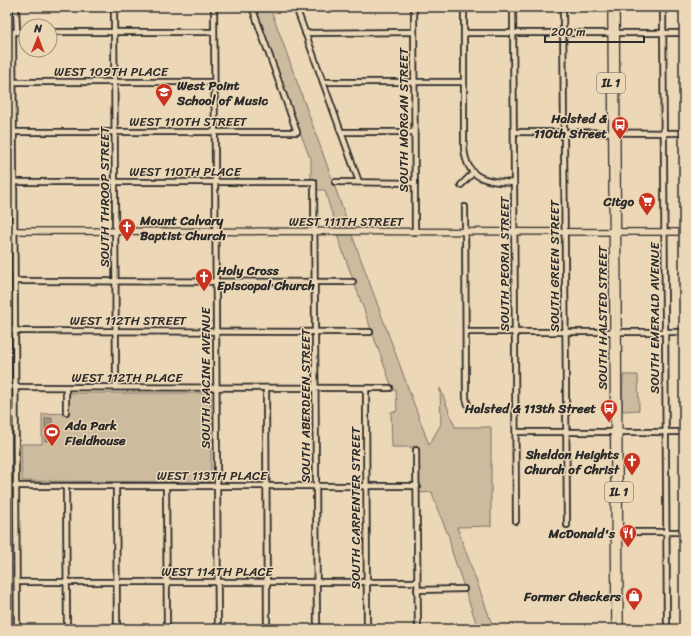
<svg xmlns="http://www.w3.org/2000/svg" width="691" height="636" font-family="Sriracha,sans-serif">
<style>
.green{fill:#cdbba0;stroke:#7c7366}
.water{fill:#a39581;stroke:#736b5f}
.lines{fill:none;stroke-linecap:round;stroke-linejoin:round}
.minor-casing{stroke:#2b2b2b;stroke-width:8}
.major-casing{stroke:#2b2b2b;stroke-width:8}
.minor{stroke:#ecd7b6;stroke-width:4.5}
.major{stroke:#ecd7b6;stroke-width:5.5}
.labels{text-anchor:middle;dominant-baseline:central;stroke-width:3;stroke-linejoin:round;paint-order:stroke}
.shield{fill:#ecd7b6;stroke:#655f55;stroke-width:1}
.shield-label{font-size:12px;font-weight:bold;fill:#2b2b2b}
.street-label{font-size:13px;fill:#2b2b2b;stroke:#ecd7b6}
.poi-label{font-size:13px;font-weight:bold;fill:#2b2b2b;stroke:#ecd7b6;text-anchor:end}
</style>
<rect width="100%" height="100%" fill="#ecd7b6"/>
<filter id="ink" filterUnits="userSpaceOnUse"><feTurbulence type="fractalNoise" baseFrequency=".025" numOctaves="2"/><feDisplacementMap in="SourceGraphic" scale="8" xChannelSelector="R" yChannelSelector="G"/><feConvolveMatrix kernelMatrix="1 2 1 2 8 2 1 2 1" color-interpolation-filters="sRGB"/></filter>
<g filter="url(#ink)">
<g class="green">
<polygon points="7,7 15,7 15,28 13,29 7,29"/>
<polygon points="255,7 270,7 350,229 338,229 330,208 325,190 317,190 317,180 311,180 311,157 309,156 301,134 299,132"/>
<polygon points="337,235 352,235 429,445 441,424 440,388 455,427 491,427 491,526 457,527 493,627 478,628 452,552 449,537 437,508 432,492 418,493 418,447 392,447 391,412 397,411 396,390 393,390"/>
<polygon points="623,375 638,375 639,410 622,411"/>
<polygon points="68,393 211,393 211,482 22,481 21,444 42,444 42,414 69,413"/>
</g>
<polygon class="water" points="45,418 52,418 52,440 45,441"/>
<g class="lines">
<defs>
<g id="minor">
<polyline points="16,7 17,32"/>
<polyline points="114,7 116,387"/>
<polyline points="214,7 218,629"/>
<polyline points="296,7 359,182"/>
<polyline points="414,7 415,232"/>
<path d="M464 7V148C467 181 487 181 514 183"/>
<polyline points="513,7 516,521"/>
<polyline points="563,7 567,525"/>
<polyline points="663,7 667,629"/>
<polyline points="7,32 26,32"/>
<polyline points="13,32 17,629"/>
<polyline points="50,32 214,32"/>
<polyline points="305,33 414,32"/>
<polyline points="464,33 684,33"/>
<polyline points="7,82 214,82"/>
<polyline points="323,82 464,82"/>
<polyline points="7,132 297,132 252,7"/>
<polyline points="341,132 414,132"/>
<polyline points="514,132 684,133"/>
<polyline points="7,182 314,182 317,629"/>
<polyline points="335,182 415,183"/>
<polyline points="461,185 473,173"/>
<polyline points="465,207 466,398 468,405"/>
<polyline points="15,281 353,282"/>
<polyline points="7,329 21,331 370,332"/>
<polyline points="466,332 684,332"/>
<polyline points="7,387 390,388"/>
<polyline points="66,388 66,412"/>
<polyline points="266,388 267,629"/>
<polyline points="366,388 367,629"/>
<polyline points="516,432 684,432"/>
<polyline points="416,450 418,629"/>
<polyline points="7,486 417,486"/>
<polyline points="66,486 67,629"/>
<polyline points="116,486 117,629"/>
<polyline points="166,486 167,629"/>
<polyline points="618,532 684,532"/>
<polyline points="17,582 417,582"/>
<polyline points="417,590 464,589"/>
</g>
<g id="major">
<polyline points="611,7 615,629"/>
<polyline points="616,7 620,629"/>
<polyline points="7,231 684,232"/>
</g>
</defs>
<use href="#minor" class="minor-casing"/>
<use href="#major" class="major-casing"/>
<use href="#minor" class="minor"/>
<use href="#major" class="major"/>
</g>
</g>
<defs>
<symbol id="school-pin" viewBox="-11 -11 22 30"><path d="M0 17L-7.5 6A9.5 9.5 0 1 1 7.5 6Z" fill="#c8321e" stroke="#ecd7b6"/><path d="M0-5L7-2L0 1L-7-2ZM-4 1L0 2.5L4 1V4Q0 6-4 4Z" fill="#fff"/></symbol>
<symbol id="bus-pin" viewBox="-11 -11 22 30"><path d="M0 17L-7.5 6A9.5 9.5 0 1 1 7.5 6Z" fill="#c8321e" stroke="#ecd7b6"/><path d="M-5-6H5V4H4V6H2V4H-2V6H-4V4H-5ZM-3.5-4V0h7V-4ZM-3.5 1.2v1.5H-2V1.2ZM2 1.2v1.5H3.5V1.2Z" fill="#fff"/></symbol>
<symbol id="supermarket-pin" viewBox="-11 -11 22 30"><path d="M0 17L-7.5 6A9.5 9.5 0 1 1 7.5 6Z" fill="#c8321e" stroke="#ecd7b6"/><path d="M-6-5.5h2.5l.6 2H6L4.5 2H-2.5L-4.4-4H-6ZM-1.5 3.2a1.3 1.3 0 1 0 .1 0ZM3 3.2a1.3 1.3 0 1 0 .1 0Z" fill="#fff"/></symbol>
<symbol id="church-pin" viewBox="-11 -11 22 30"><path d="M0 17L-7.5 6A9.5 9.5 0 1 1 7.5 6Z" fill="#c8321e" stroke="#ecd7b6"/><path d="M-1.2-6h2.4v3.5h3.3v2.4h-3.3V6h-2.4V-.1h-3.3v-2.4h3.3Z" fill="#fff"/></symbol>
<symbol id="stadium-pin" viewBox="-11 -11 22 30"><path d="M0 17L-7.5 6A9.5 9.5 0 1 1 7.5 6Z" fill="#c8321e" stroke="#ecd7b6"/><path d="M0-5a6.5 5 0 1 0 0 10a6.5 5 0 1 0 0-10ZM-3.5-1.8h7v3.6h-7Z" fill="#fff"/></symbol>
<symbol id="restaurant-pin" viewBox="-11 -11 22 30"><path d="M0 17L-7.5 6A9.5 9.5 0 1 1 7.5 6Z" fill="#c8321e" stroke="#ecd7b6"/><path d="M-5-6h1v4h1v-4h1v4h1v-4h1v5L-1.5 .5V6h-2V.5L-5-1ZM5-6V6H3V1.5H1.5Q1.5-4 5-6Z" fill="#fff"/></symbol>
<symbol id="shop-pin" viewBox="-11 -11 22 30"><path d="M0 17L-7.5 6A9.5 9.5 0 1 1 7.5 6Z" fill="#c8321e" stroke="#ecd7b6"/><path d="M-5-2.5h2.3a2.7 3.5 0 0 1 5.4 0H5L5.5 6h-11ZM-1.5-2.5h3a1.5 2.3 0 0 0-3 0Z" fill="#fff"/></symbol>
</defs>
<g fill-rule="evenodd">
<use href="#school-pin" x="154" y="82" width="20" height="27"/>
<use href="#bus-pin" x="610" y="115" width="20" height="27"/>
<use href="#supermarket-pin" x="637" y="191" width="20" height="27"/>
<use href="#church-pin" x="117" y="217" width="20" height="27"/>
<use href="#church-pin" x="194" y="267" width="20" height="27"/>
<use href="#bus-pin" x="599" y="398" width="20" height="27"/>
<use href="#stadium-pin" x="42" y="422" width="20" height="27"/>
<use href="#church-pin" x="622" y="451" width="20" height="27"/>
<use href="#restaurant-pin" x="618" y="523" width="20" height="27"/>
<use href="#shop-pin" x="624" y="586" width="20" height="27"/>
</g>
<g class="labels">
<g class="shield">
<rect x="597" y="73" width="28" height="20" rx="3"/>
<rect x="605" y="482" width="28" height="20" rx="3"/>
</g>
<g class="shield-label">
<text x="611" y="83">IL 1</text>
<text x="619" y="492">IL 1</text>
</g>
<g class="street-label">
<text x="111" y="71">WEST 109TH PLACE</text>
<text transform="translate(403 120) rotate(-90)">SOUTH MORGAN STREET</text>
<text x="188" y="121">WEST 110TH STREET</text>
<text x="185" y="171">WEST 110TH PLACE</text>
<text transform="translate(104 197) rotate(-90)">SOUTH THROOP STREET</text>
<text x="346" y="221">WEST 111TH STREET</text>
<text transform="translate(504 264) rotate(-90)">SOUTH PEORIA STREET</text>
<text transform="translate(554 266) rotate(-90)">SOUTH GREEN STREET</text>
<text transform="translate(602 318) rotate(-90)">SOUTH HALSTED STREET</text>
<text transform="translate(654 318) rotate(-90)">SOUTH EMERALD AVENUE</text>
<text x="128" y="320">WEST 112TH STREET</text>
<text x="127" y="377">WEST 112TH PLACE</text>
<text transform="translate(205 378) rotate(-90)">SOUTH RACINE AVENUE</text>
<text transform="translate(305 406) rotate(-90)">SOUTH ABERDEEN STREET</text>
<text x="212" y="475">WEST 113TH PLACE</text>
<text transform="translate(355 508) rotate(-90)">SOUTH CARPENTER STREET</text>
<text x="217" y="571">WEST 114TH PLACE</text>
</g>
<g class="poi-label">
<text x="177" y="85" text-anchor="start">West Point<tspan x="177" dy="15">School of Music</tspan></text>
<text x="607" y="118">Halsted &amp;<tspan x="607" dy="15">110th Street</tspan></text>
<text x="634" y="201">Citgo</text>
<text x="140" y="220" text-anchor="start">Mount Calvary<tspan x="140" dy="15">Baptist Church</tspan></text>
<text x="217" y="270" text-anchor="start">Holy Cross<tspan x="217" dy="15">Episcopal Church</tspan></text>
<text x="596" y="408">Halsted &amp; 113th Street</text>
<text x="65" y="425" text-anchor="start">Ada Park<tspan x="65" dy="15">Fieldhouse</tspan></text>
<text x="619" y="454">Sheldon Heights<tspan x="619" dy="15">Church of Christ</tspan></text>
<text x="615" y="533">McDonald's</text>
<text x="621" y="596">Former Checkers</text>
</g>
</g>
<rect width="691" height="636" fill="none" stroke="#ecd7b6" stroke-width="24"/>
<rect x="12" y="12" width="667" height="612" fill="none" stroke="#2b2b2b" stroke-width="1.5" filter="url(#ink)"/>
<g transform="translate(38 38) rotate(1)"><circle r="19" fill="#ecd7b6" stroke="#9f927e"/>
<path d="M0-3L7 15L0 10L-7 15Z" fill="#c8321e"/>
<text y="-6" font-size="11" font-weight="bold" text-anchor="middle" fill="#2b2b2b">N</text>
</g>
<path d="M545 36v6h99v-6" fill="none" stroke="#2b2b2b" stroke-width="2"/>
<text x="551" y="36" font-size="12" fill="#2b2b2b" stroke="#ecd7b6" stroke-width="3" paint-order="stroke">200 m</text>
</svg>
